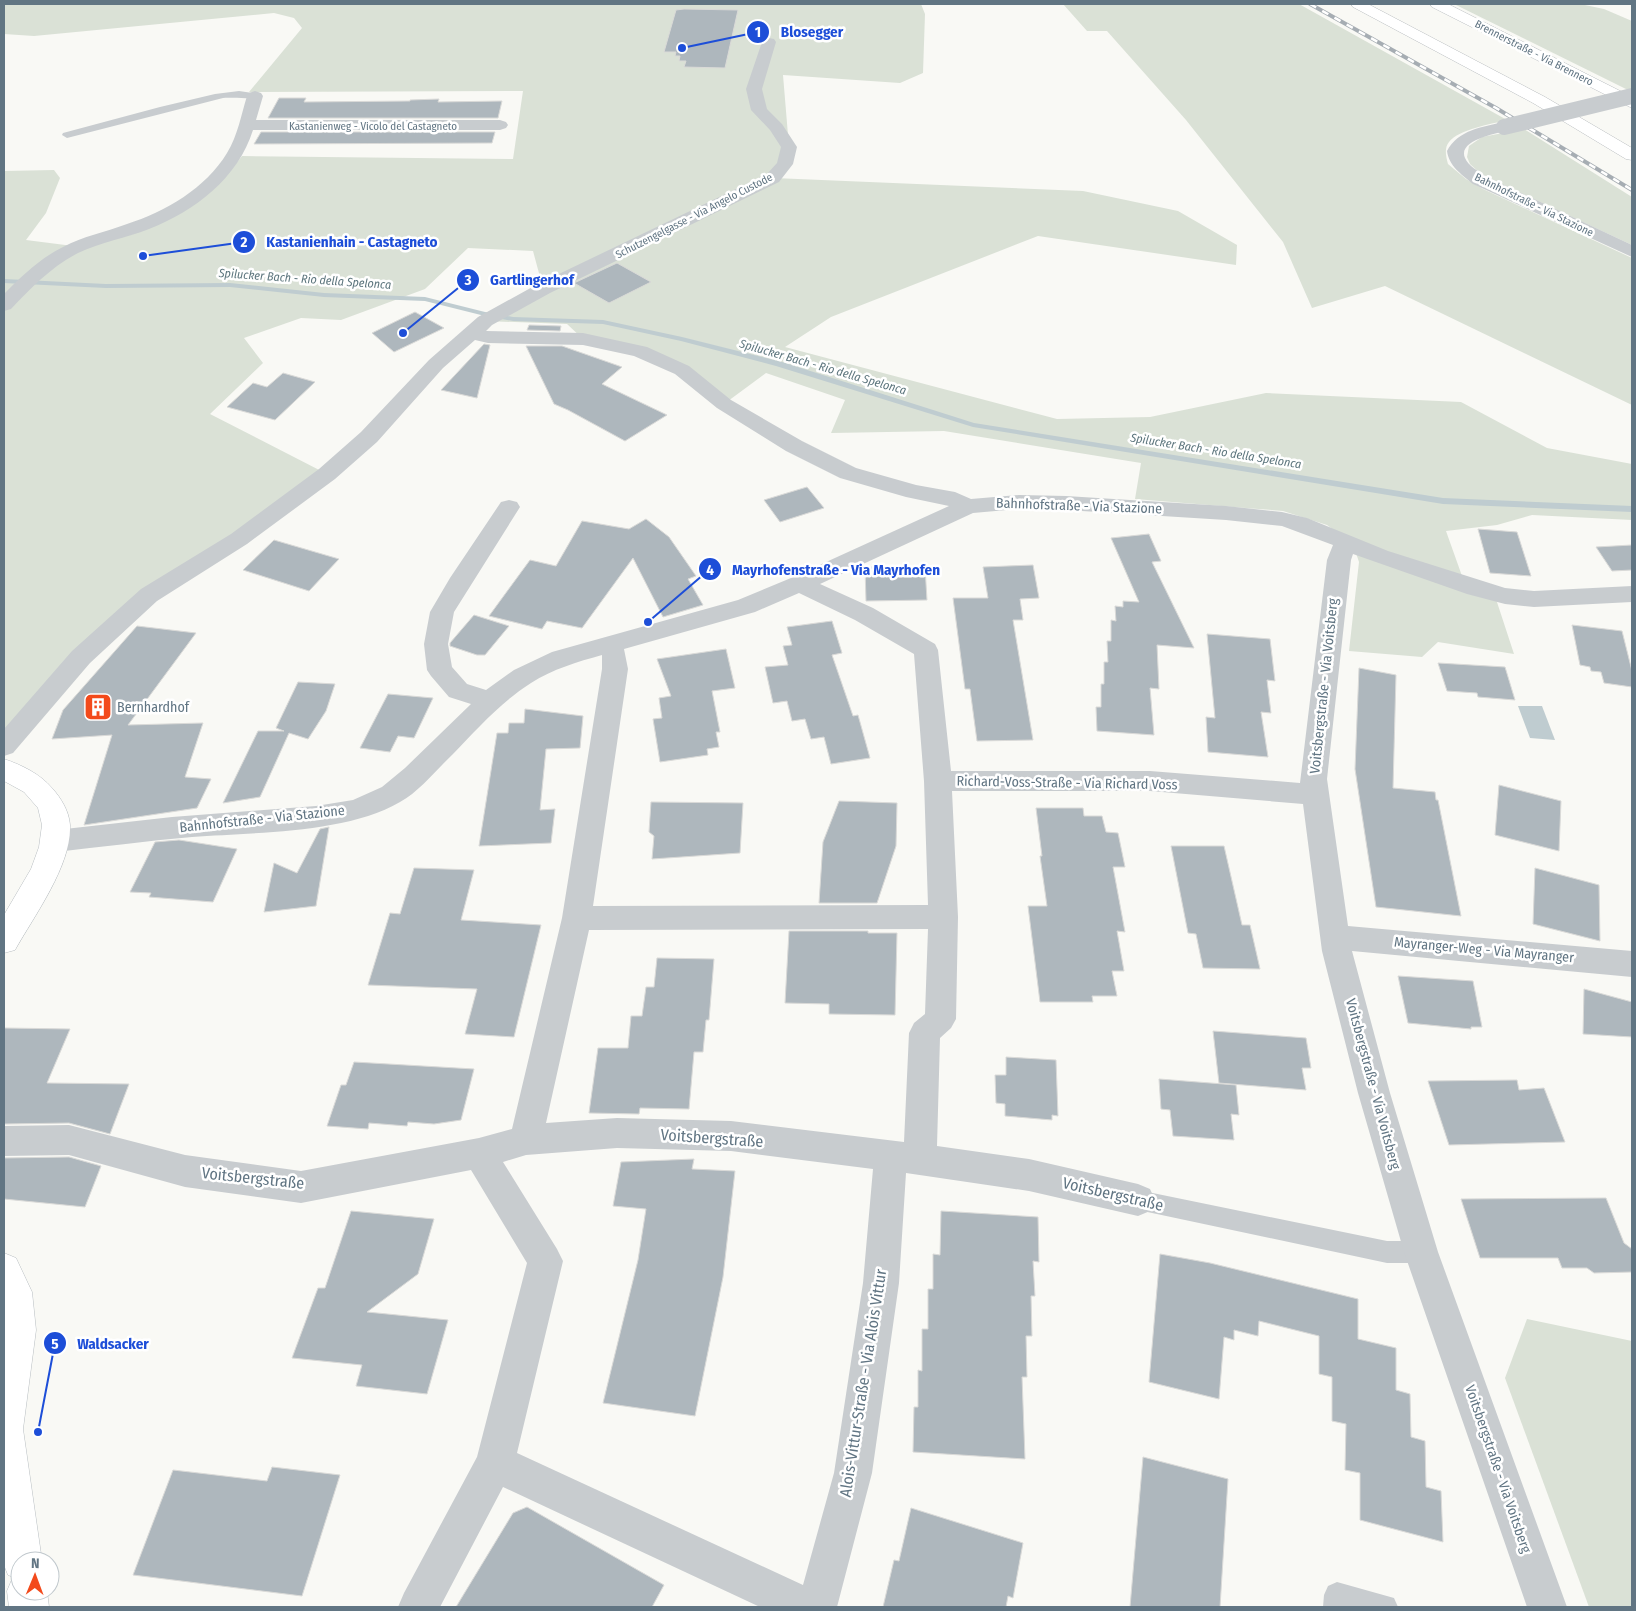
<svg xmlns="http://www.w3.org/2000/svg" width="1636" height="1611" font-family="'Fira Sans Condensed',sans-serif">
<style>
.green{fill:#dae1d6}
.water{fill:#bfccd0}
.lines{fill:none;stroke-linecap:round;stroke-linejoin:round}
.stream{fill:#bfccd0;fill-rule:evenodd}
.building{fill:#aeb7bd;stroke:#dadad8}
.secondary-casing{stroke:#b8bec2;stroke-width:1}
.primary-casing{stroke:#bbbfc3;stroke-width:1}
.highway-casing{stroke:#babec1;stroke-width:1}
.lane{fill:#c8cccf;fill-rule:evenodd}
.street{fill:#c8cccf;fill-rule:evenodd}
.secondary{fill:#fff;fill-rule:evenodd}
.primary{fill:#fff;fill-rule:evenodd}
.highway{fill:#fff;fill-rule:evenodd}
.rail-casing{stroke:#a6adb3;stroke-width:4}
.rail{stroke:#fff;stroke-width:2.5;stroke-dasharray:7;stroke-linecap:butt}
.street-bridge{stroke:#c8cccf;stroke-width:16}
.labels{text-anchor:middle;dominant-baseline:central;stroke-width:5;stroke-linejoin:round;paint-order:stroke}
.far-street-label{font-size:11px;fill:#617583;stroke:#fff}
.far-water-label{font-size:12px;font-style:italic;fill:#5c757d;stroke:#fff}
.street-label{font-size:14px;fill:#617583;stroke:#fff}
.poi-label{font-size:14px;fill:#617583;stroke:#fff;text-anchor:start}
.near-street-label{font-size:16px;fill:#617583;stroke:#fff}
.leader{fill:none;stroke:#1d4ed8;stroke-width:2}
.callout-dot{fill:#1d4ed8;stroke:#fff;stroke-width:2}
.mark-label{font-size:15px;text-anchor:middle;font-weight:bold;fill:#fff}
.callout-label{font-size:15px;text-anchor:middle;font-weight:bold;fill:#1d4ed8;stroke:#fff;stroke-width:5;stroke-linejoin:round;paint-order:stroke}
</style>
<rect width="100%" height="100%" fill="#f9f9f5"/>
<g class="green">
<polygon points="4,4 921,4 925,14 923,73 900,83 783,75 789,147 774,178 1083,191 1178,211 1237,245 1236,265 1038,236 831,317 785,347 1057,419 1150,417 1266,393 1461,402 1547,448 1632,464 1632,520 1532,515 1497,525 1446,531 1462,576 1495,596 1514,654 1438,642 1422,657 1349,651 1359,562 1353,544 1327,525 1283,511 1135,499 1141,463 944,431 831,433 845,400 766,373 724,404 682,370 583,339 567,324 485,321 543,288 533,251 468,248 425,289 341,320 301,318 244,338 263,363 210,414 327,474 81,657 4,746 4,171 54,170 60,178 46,213 26,240 81,247 122,235 224,178 242,156 513,159 523,91 249,92 302,28 294,18 274,13 34,36 4,34"/>
<path d="M1063 4H1299L1507 120C1492 124 1459 129 1449 142 1444 148 1446 157 1448 164L1466 179 1483 189 1632 258V405L1385 286 1312 308 1283 242 1186 120 1107 31H1087Z"/>
<polygon points="1454,4 1580,4 1604,9 1632,21 1632,91 1630,91"/>
<polygon points="1524,129 1632,197 1632,245 1482,175 1470,164 1467,157 1469,146 1482,137"/>
<polygon points="1527,1319 1632,1341 1632,1607 1589,1607 1505,1378"/>
</g>
<polygon class="water" points="1518,706 1542,706 1555,740 1530,738"/>
<g class="lines">
<polygon class="stream" points="4,279 106,284 230,283 324,293 425,297 485,312 513,317 603,320 682,337 782,362 974,423 1443,498 1632,506 1632,512 1443,504 973,427 776,366 681,341 603,324 513,321 485,316 425,301 324,297 230,287 106,288 4,283"/>
</g>
<g class="building">
<polygon points="684,9 738,10 725,68 684,67 686,61 679,61 680,56 675,56 676,52 664,52 676,10"/>
<polygon points="279,98 306,98 304,102 410,101 410,100 439,99 438,102 502,101 498,118 268,118"/>
<polygon points="261,132 495,132 492,143 254,144"/>
<polygon points="617,263 651,282 609,303 574,283"/>
<polygon points="415,312 444,328 394,352 372,333"/>
<polygon points="529,325 561,326 560,331 527,330"/>
<polygon points="484,344 490,345 477,398 441,390"/>
<polygon points="526,346 562,346 622,367 602,384 667,415 625,441 568,410 554,404"/>
<polygon points="283,373 315,382 275,420 227,407 253,383 267,387"/>
<polygon points="807,487 824,508 780,522 764,500"/>
<polygon points="646,519 669,537 696,576 688,579 703,605 663,617 633,558 582,628 547,621 542,629 489,616 530,560 556,566 582,521 629,529"/>
<polygon points="1478,529 1517,532 1531,576 1490,573"/>
<polygon points="1149,534 1161,561 1152,562 1194,648 1157,645 1159,689 1150,688 1154,735 1097,731 1096,707 1101,707 1101,684 1104,684 1104,662 1108,662 1107,641 1111,641 1111,620 1116,621 1115,606 1123,607 1123,601 1139,602 1111,538"/>
<polygon points="274,540 339,559 309,591 243,570"/>
<polygon points="1632,545 1632,570 1612,571 1596,547"/>
<polygon points="1033,565 1039,598 1020,599 1023,620 1013,620 1033,740 977,741 970,689 965,689 953,598 988,598 983,567"/>
<polygon points="865,567 925,567 927,600 866,601"/>
<polygon points="474,615 509,626 485,655 477,655 450,646 450,643"/>
<polygon points="832,621 842,653 832,655 853,716 858,715 870,758 831,764 824,737 811,739 805,719 792,721 787,701 773,703 765,667 788,665 783,646 792,645 787,627"/>
<polygon points="1572,625 1622,631 1632,671 1632,687 1604,683 1601,672 1591,671 1590,667 1580,665"/>
<polygon points="137,626 196,633 128,725 203,723 185,777 211,779 197,808 84,825 112,735 52,739 63,710"/>
<polygon points="1207,634 1270,639 1275,681 1267,680 1271,713 1261,712 1268,757 1208,752 1206,717 1215,718"/>
<polygon points="726,649 735,688 712,691 720,732 716,732 719,747 707,749 708,755 660,762 653,719 662,718 659,698 671,696 657,659"/>
<polygon points="1438,663 1505,667 1515,700 1478,697 1477,693 1447,691"/>
<polygon points="1359,668 1396,675 1393,788 1435,792 1436,800 1438,800 1461,916 1376,907 1355,769"/>
<polygon points="298,682 335,684 326,711 308,739 289,733 260,797 223,803 258,731 284,731 276,728"/>
<polygon points="388,694 433,698 414,738 398,736 390,752 360,748"/>
<polygon points="525,709 583,716 580,748 546,749 540,810 555,809 551,843 479,846 497,733 508,733 509,723 524,723"/>
<polygon points="1499,785 1561,801 1559,851 1495,835"/>
<polygon points="839,801 897,803 896,846 877,903 819,903 823,842"/>
<polygon points="651,802 743,803 740,853 652,859 654,836 649,832"/>
<polygon points="1036,808 1083,808 1084,816 1102,816 1106,832 1118,833 1125,867 1113,867 1125,932 1117,931 1124,971 1112,971 1117,996 1092,996 1093,1002 1040,1002 1028,906 1047,906 1040,856 1042,856"/>
<polygon points="329,827 316,906 264,912 274,863 297,873 320,829"/>
<polygon points="179,840 237,849 213,902 149,897 151,893 130,892 155,842"/>
<polygon points="1171,846 1224,846 1242,925 1250,925 1260,969 1203,968 1196,934 1188,933"/>
<polygon points="414,868 474,870 461,920 541,925 514,1037 465,1034 477,989 368,985 390,913 400,914"/>
<polygon points="1535,868 1599,885 1600,941 1533,924"/>
<polygon points="789,931 868,931 868,933 897,933 895,1015 829,1014 829,1004 785,1003"/>
<polygon points="657,958 714,959 709,1020 706,1020 703,1052 694,1052 689,1109 640,1108 639,1114 589,1113 598,1048 628,1048 631,1016 642,1016 646,987 654,987"/>
<polygon points="1398,976 1473,981 1482,1027 1471,1027 1471,1029 1408,1023"/>
<polygon points="1584,989 1632,1002 1632,1037 1583,1034"/>
<polygon points="4,1028 70,1029 47,1083 129,1084 110,1134 69,1123 4,1124"/>
<polygon points="1213,1031 1306,1038 1311,1068 1302,1068 1306,1090 1219,1083"/>
<polygon points="1006,1057 1056,1060 1058,1116 1052,1115 1052,1120 1005,1116 1005,1104 996,1103 995,1075 1006,1075"/>
<polygon points="354,1062 474,1069 461,1120 434,1124 408,1122 407,1126 369,1123 368,1129 327,1126 341,1085 346,1085"/>
<polygon points="1159,1079 1236,1085 1239,1115 1231,1114 1234,1140 1173,1136 1170,1110 1161,1109"/>
<polygon points="1517,1080 1519,1090 1544,1088 1565,1142 1449,1145 1428,1081"/>
<polygon points="69,1157 101,1166 85,1207 4,1199 4,1158"/>
<polygon points="694,1159 692,1169 735,1171 723,1277 695,1416 603,1403 638,1260 646,1209 613,1206 621,1162"/>
<polygon points="1606,1198 1624,1243 1632,1249 1632,1272 1594,1273 1587,1268 1562,1268 1558,1258 1480,1258 1461,1199"/>
<polygon points="351,1211 434,1219 418,1274 367,1312 448,1320 427,1394 356,1386 362,1365 292,1358 318,1288 325,1288"/>
<polygon points="941,1211 1038,1217 1039,1262 1033,1261 1035,1296 1031,1296 1032,1336 1026,1336 1027,1377 1022,1377 1025,1459 913,1452 914,1407 918,1407 918,1370 922,1371 922,1329 928,1329 928,1289 933,1289 933,1254 940,1255"/>
<polygon points="1160,1254 1210,1263 1358,1299 1358,1339 1396,1348 1396,1390 1410,1394 1411,1437 1425,1441 1426,1487 1441,1491 1443,1542 1360,1520 1360,1473 1345,1470 1346,1424 1332,1421 1332,1377 1319,1374 1319,1336 1259,1321 1258,1336 1234,1330 1234,1340 1224,1337 1219,1399 1149,1382"/>
<polygon points="1143,1457 1228,1479 1220,1607 1130,1607"/>
<polygon points="272,1467 340,1475 302,1596 133,1575 173,1470 267,1481"/>
<polygon points="527,1507 664,1585 652,1607 456,1607 513,1513"/>
<polygon points="911,1508 1023,1543 1013,1598 1008,1596 1006,1607 883,1607 894,1560 899,1561"/>
</g>
<g class="lines">
<defs>
<g id="secondary">
<path d="M4 759C22 765 40 774 52 788 61 798 69 811 70 825 72 865 34 916 15 950L4 953V915L31 869 39 847 42 825 38 808 24 792 4 781Z"/>
<polygon points="4,1253 16,1258 32,1292 36,1330 23,1429 42,1561 20,1561 20,1591 47,1591 49,1607 9,1607 7,1591 13,1577 8,1575 4,1565"/>
</g>
<polygon id="primary" points="1430,4 1448,4 1632,97 1632,108 1432,7"/>
<polygon id="highway" points="1351,4 1368,4 1545,97 1632,148 1632,160 1626,159 1533,103 1353,7"/>
</defs>
<use href="#secondary" class="secondary-casing"/>
<use href="#primary" class="primary-casing"/>
<use href="#highway" class="highway-casing"/>
<g class="lane">
<path d="M239 91 259 94 260 96C255 100 232 97 223 98L67 138 62 135 63 133 160 107 215 94Z"/>
<polygon points="1138,1190 1387,1241 1421,1241 1429,1244 1432,1252 1429,1260 1421,1263 1387,1263 1138,1210 1130,1207 1127,1200 1130,1193"/>
<polygon points="1337,1582 1394,1598 1398,1607 1323,1607 1324,1595 1328,1586"/>
</g>
<g class="street">
<path d="M769 38 774 39 776 42 762 89 767 109 782 124 797 147 793 164 779 182 550 293 492 325 486 331 583 333 647 347 689 366 731 400 802 441 856 468 916 485 955 492 971 499 1019 495 1066 496 1226 506 1282 512 1307 518 1388 551 1505 588 1534 591 1632 586V602L1534 607 1505 604 1467 594 1353 554 1351 560 1327 779 1348 926 1632 951V977L1352 951 1390 1093 1438 1252 1567 1607H1527L1404 1252 1358 1093 1322 951 1303 804 1150 791H952L958 917 956 1019 951 1028 940 1038 937 1146 1029 1159 1138 1184 1150 1189 1155 1200 1150 1211 1138 1216 1029 1191 906 1173 899 1283 872 1473 837 1607H760L503 1487 440 1607H398L404 1593 477 1457 527 1263 471 1170 301 1203 185 1187 69 1155 4 1156V1126L69 1125 185 1155 301 1171 479 1138 512 1129 562 918 602 669V655C577 662 553 669 531 683 501 702 477 729 453 754 436 770 420 791 400 802 345 834 254 832 192 837 146 841 101 847 56 852L46 849 42 841 46 833 56 830 172 817 316 806 353 800 382 787 405 768 471 704 449 697 431 676 427 670 424 644 430 612 450 578 501 502 509 500 517 502 520 507 454 612 448 644 452 667 467 684 486 690 514 670 552 652 738 600 791 578 949 506 906 497 840 478 786 451 717 408 675 374 634 356 583 345 488 343 475 340 443 368 377 442 335 479 247 544 157 601 90 663 13 753 4 756V729L72 651 141 589 231 534 319 469 361 432 429 360 478 317 536 285 767 174 777 163 781 147 770 130 751 110 746 89 762 42 764 39ZM1019 509 1066 510 1226 520 1282 526 1333 545 1327 560 1300 783 1150 771H951L938 650 935 644 873 608 820 584 973 513ZM799 593 855 620 914 654 924 781 928 905 593 906 628 669 624 649 755 612ZM928 929 925 1014 914 1023 909 1033 904 1142 731 1121 617 1118 546 1123 589 930ZM617 1148 731 1151 873 1169 863 1283 834 1473 803 1585 517 1453 563 1261 557 1249 503 1162 526 1155Z"/>
<path d="M255 91 261 93 263 96 256 120H500L506 122 508 125 506 128 500 130H253C238 178 195 211 149 229 126 238 101 242 78 253 51 267 31 288 11 309L4 311V294C22 276 39 259 63 247 83 236 106 232 127 224 165 212 206 188 227 153 238 135 241 115 247 96L249 93Z"/>
<path d="M1504 122 1510 124 1512 127 1510 130C1498 133 1457 140 1465 158 1468 166 1479 171 1485 176L1632 245V257L1473 184C1461 174 1449 166 1447 151 1458 130 1482 127 1504 122Z"/>
</g>
<use href="#secondary" class="secondary"/>
<use href="#primary" class="primary"/>
<use href="#highway" class="highway"/>
<defs>
<polyline id="rail" points="1310,4 1496,108 1632,190"/>
</defs>
<use href="#rail" class="rail-casing"/>
<use href="#rail" class="rail"/>
<polyline class="street-bridge" points="1504,127 1632,96"/>
</g>
<defs>
<symbol id="building-square" viewBox="-11 -11 22 22"><rect x="-9" y="-9" width="18" height="18" rx="4" fill="#f34a1b" stroke="#fff"/><path d="M-4-6H4V6H1V3H-1V6H-4ZM-2.5-4.3h1.7v1.8h-1.7ZM.8-4.3h1.7v1.8H.8ZM-2.5-1h1.7V.8h-1.7ZM.8-1h1.7V.8H.8Z" fill="#fff"/></symbol>
</defs>
<g fill-rule="evenodd">
<use href="#building-square" x="82" y="691" width="32" height="32"/>
</g>
<g class="labels">
<g class="far-street-label">
<text transform="translate(1534 53) rotate(27)">Brennerstraße - Via Brennero</text>
<text x="373" y="126">Kastanienweg - Vicolo del Castagneto</text>
<text transform="translate(1534 205) rotate(26)">Bahnhofstraße - Via Stazione</text>
<text transform="translate(694 216) rotate(-27)">Schutzengelgasse - Via Angelo Custode</text>
</g>
<g class="far-water-label">
<text transform="translate(305 279) rotate(4)">Spilucker Bach - Rio della Spelonca</text>
<text transform="translate(823 367) rotate(16)">Spilucker Bach - Rio della Spelonca</text>
<text transform="translate(1216 451) rotate(9)">Spilucker Bach - Rio della Spelonca</text>
</g>
<g class="street-label">
<text transform="translate(1079 506) rotate(2)">Bahnhofstraße - Via Stazione</text>
<text transform="translate(1324 686) rotate(-84)">Voitsbergstraße - Via Voitsberg</text>
<text transform="translate(1067 783) rotate(1)">Richard-Voss-Straße - Via Richard Voss</text>
<text transform="translate(262 819) rotate(-6)">Bahnhofstraße - Via Stazione</text>
<text transform="translate(1484 950) rotate(5)">Mayranger-Weg - Via Mayranger</text>
<text transform="translate(1373 1084) rotate(75)">Voitsbergstraße - Via Voitsberg</text>
<text transform="translate(1498 1469) rotate(71)">Voitsbergstraße - Via Voitsberg</text>
</g>
<g class="poi-label">
<text x="117" y="707">Bernhardhof</text>
</g>
<g class="near-street-label">
<text transform="translate(712 1138) rotate(4)">Voitsbergstraße</text>
<text transform="translate(253 1178) rotate(6)">Voitsbergstraße</text>
<text transform="translate(1113 1194) rotate(13)">Voitsbergstraße</text>
<text transform="translate(863 1383) rotate(-81)">Alois-Vittur-Straße - Via Alois Vittur</text>
</g>
</g>
<path class="leader" d="M682 48L758 32M143 256L244 242M403 333L468 280M648 622L710 569M38 1432L55 1343"/>
<g class="callout-dot">
<circle cx="682" cy="48" r="5"/>
<circle cx="143" cy="256" r="5"/>
<circle cx="403" cy="333" r="5"/>
<circle cx="648" cy="622" r="5"/>
<circle cx="38" cy="1432" r="5"/>
<circle cx="758" cy="32" r="12"/>
<circle cx="244" cy="242" r="12"/>
<circle cx="468" cy="280" r="12"/>
<circle cx="710" cy="569" r="12"/>
<circle cx="55" cy="1343" r="12"/>
</g>
<g class="mark-label">
<text x="758" y="37">1</text>
<text x="244" y="247">2</text>
<text x="468" y="285">3</text>
<text x="710" y="575">4</text>
<text x="55" y="1349">5</text>
</g>
<g class="callout-label">
<text x="812" y="37">Blosegger</text>
<text x="352" y="247">Kastanienhain - Castagneto</text>
<text x="532" y="285">Gartlingerhof</text>
<text x="836" y="575">Mayrhofenstraße - Via Mayrhofen</text>
<text x="113" y="1349">Waldsacker</text>
</g>
<rect width="1636" height="1611" fill="none" stroke="#617583" stroke-width="10"/>
<g transform="translate(35 1576) rotate(1)"><circle r="24" fill="#ffffff" stroke="#c0c8cd"/>
<path d="M0-4L9 19L0 12L-9 19Z" fill="#f34a1b"/>
<text y="-8" font-size="14" font-weight="bold" text-anchor="middle" fill="#617583">N</text>
</g>
</svg>
